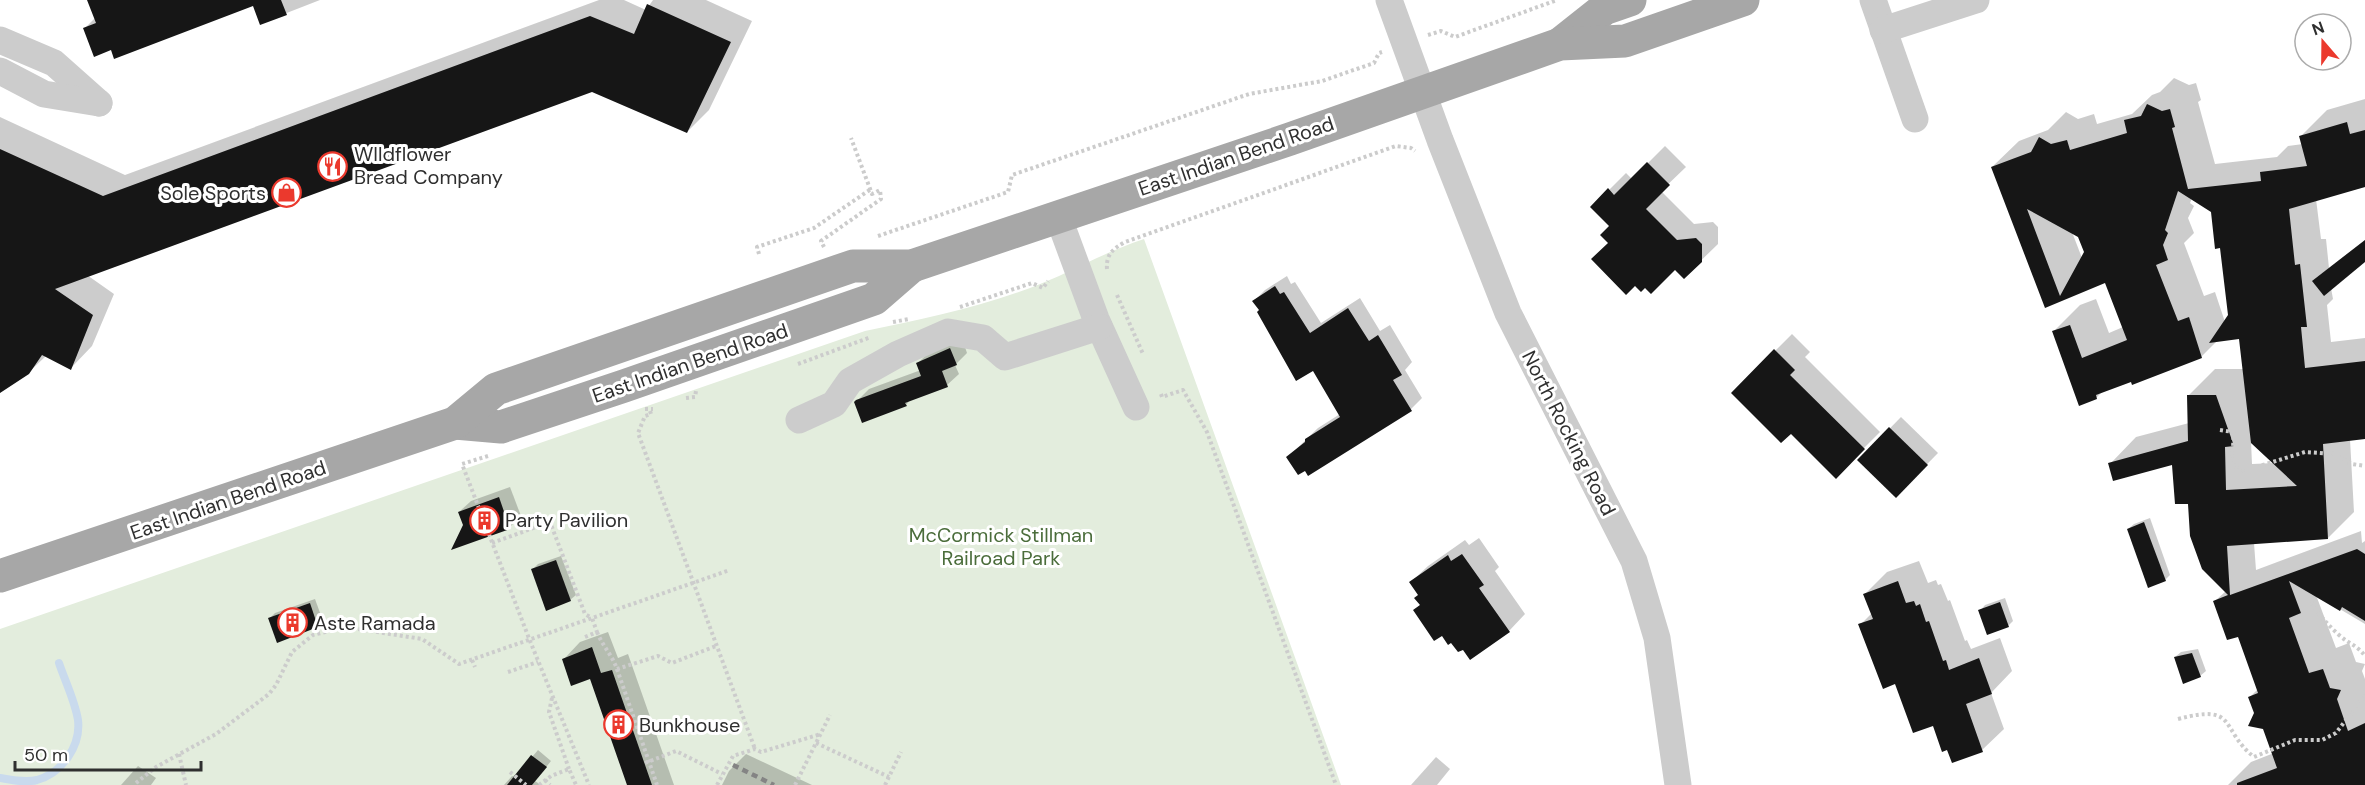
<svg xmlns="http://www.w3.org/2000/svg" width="2365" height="785" font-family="'DM Sans',sans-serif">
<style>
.green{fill:#e3eddd}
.shadow{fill:#0003;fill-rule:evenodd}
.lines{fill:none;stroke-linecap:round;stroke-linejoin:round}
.stream{stroke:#c9daed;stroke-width:8}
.building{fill:#161616;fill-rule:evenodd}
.path{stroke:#ccc;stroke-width:4;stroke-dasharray:3 3;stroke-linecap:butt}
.minor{stroke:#ccc;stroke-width:27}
.major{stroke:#a7a7a7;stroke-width:33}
.rail{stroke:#848484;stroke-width:4.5;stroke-dasharray:6 4.5;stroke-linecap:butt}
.labels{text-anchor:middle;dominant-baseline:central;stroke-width:6;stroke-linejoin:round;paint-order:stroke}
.poi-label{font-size:20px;fill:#2f2f2f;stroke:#fff;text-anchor:start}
.street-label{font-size:20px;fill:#2f2f2f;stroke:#fff}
.park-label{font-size:20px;fill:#4b6d3b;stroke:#fff}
</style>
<rect width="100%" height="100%" fill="#fff"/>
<path class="green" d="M1144 239 1341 785H0V629L865 331C920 320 976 308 1030 288 1068 274 1104 252 1144 239Z"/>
<g class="shadow">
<polygon points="90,0 320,0 261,23 254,4 111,48 85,28 95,18"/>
<polygon points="599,0 624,0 646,10 653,0 706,0 752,21 709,110 687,132 592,91 87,275 114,294 92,346 71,368 46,356 28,373 0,391 0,117 125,175"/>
<path d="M2174 78 2189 85 2196 83 2201 100 2198 102 2215 164 2277 157 2288 146 2303 144 2301 136 2327 110 2365 99V187L2316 199 2321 239H2326L2329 268 2365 240V260L2331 288 2333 299 2327 305 2331 342 2365 338V437L2350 439 2354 512 2328 538 2254 543 2256 570 2361 531 2362 543 2365 541V624L2316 595 2336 648 2349 643 2356 662 2365 664 2362 671 2365 679V785H2228L2251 762 2274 753 2250 697 2258 689 2238 635 2215 601 2226 591 2174 463 2110 464 2136 437 2189 423 2188 396 2215 369H2244L2241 337 2218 340 2201 357 2103 391 2096 398 2054 331 2080 305 2096 299 2109 333 2123 327 2105 281 2046 306 1992 167 2019 141 2048 130 2066 112 2078 119 2094 114 2097 124 2132 114 2152 95 2160 92ZM2192 198 2212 211 2221 247 2229 316 2225 322 2215 292 2204 296 2184 243 2194 233 2188 218 2194 206 2190 203ZM2072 232 2079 236 2085 252 2082 258ZM2251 441 2275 463 2252 464Z"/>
<polygon points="1665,146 1686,167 1661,191 1694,224 1713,222 1718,227 1718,244 1684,277 1675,268 1610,243 1611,226 1592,207 1626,173 1632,179"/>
<polygon points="1287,276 1291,284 1295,282 1321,323 1360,298 1380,331 1390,325 1412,362 1405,370 1422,398 1411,409 1288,457 1318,428 1340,414 1314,369 1254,301 1265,290"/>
<polygon points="1792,334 1810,352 1805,357 1880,432 1836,476 1791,432 1733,393"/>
<polygon points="962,338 967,353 955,365 959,374 947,385 911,399 906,405 857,401 869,389 921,370 918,363 929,352"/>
<polygon points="1901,417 1938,453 1896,496 1859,460"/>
<polygon points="510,487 521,516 509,528 464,525 459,512 471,501"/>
<polygon points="2150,518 2170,575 2165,580 2128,529 2134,524"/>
<polygon points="1479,538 1499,567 1495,571 1525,614 1509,631 1463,647 1415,610 1421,604 1419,595 1411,582 1428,566 1465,540 1469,545"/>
<polygon points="561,556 576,595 570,600 533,569 538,564"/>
<polygon points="1919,561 1928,583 1936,580 1938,585 1941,584 1948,601 1950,600 1965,641 1967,640 1971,649 2000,638 2012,671 1991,693 2004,729 1982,750 1953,761 1934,724 1896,682 1860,625 1872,613 1865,594 1887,572"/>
<polygon points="2005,598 2013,621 2008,626 1980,611 1985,605"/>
<polygon points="315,599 323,621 318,626 269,619 275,613"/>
<polygon points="608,632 618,658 628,654 674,785 628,785 591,678 564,659 580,642"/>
<polygon points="2198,649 2206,671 2200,676 2175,657 2181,652"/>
<polygon points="538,750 551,761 535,781 541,785 504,785 512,776 515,777"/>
<polygon points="746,754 812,785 722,785 729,771"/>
<polygon points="1436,757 1450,769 1437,785 1411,785"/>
<polygon points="138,766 156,778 151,785 121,785"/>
</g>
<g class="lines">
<path class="stream" d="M0 778C12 780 25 783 37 780 62 773 81 746 78 720 75 701 65 681 59 663"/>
</g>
<g class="building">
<polygon points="87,0 281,0 287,15 260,25 253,6 114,59 111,50 94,57 83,28 96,23"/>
<polygon points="647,4 731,42 687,133 592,92 55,289 93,315 71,370 42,355 29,374 0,393 0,149 103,196 590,16 634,34"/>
<path d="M2147 104 2162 111 2170 109 2175 127 2172 128 2188 189 2261 181 2260 172 2307 166 2299 136 2347 122 2350 134 2365 130V187L2289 209 2295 265 2300 264 2307 327H2301L2305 368 2365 361V439L2323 444 2328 539 2227 546 2230 595 2357 549 2365 554V621L2342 607 2340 611 2289 581 2301 613 2289 618 2309 673 2323 669 2330 688 2341 690 2337 699 2348 731 2365 723V785H2237V783L2277 768 2263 729 2248 726 2254 713 2248 697 2258 693 2238 637 2227 640 2213 601 2228 595 2202 569 2190 536 2188 504H2175L2172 465 2113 481 2108 463 2188 441 2187 395H2216L2234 446 2225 447 2226 490 2297 486 2251 443 2239 339 2209 343 2228 315 2220 248 2215 249 2211 212 2178 191 2165 230 2168 233 2163 245 2168 260 2156 265 2178 321 2189 317 2202 358 2132 385 2131 382 2096 395 2097 399 2079 406 2052 331 2070 325 2082 358 2127 340 2105 283 2045 308 1991 167 2031 152 2039 137 2051 144 2067 140 2070 150 2127 133 2124 120 2141 116ZM2027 209 2078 237 2084 252 2060 296Z"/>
<polygon points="1647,162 1670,185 1646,209 1677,240 1696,238 1702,244 1702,262 1684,279 1675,270 1651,294 1645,288 1641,292 1635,286 1626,295 1591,259 1608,243 1600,235 1609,226 1590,207 1608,188 1614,195"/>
<polygon points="2365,240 2365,262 2324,296 2312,281"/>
<polygon points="1275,286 1280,294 1284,292 1310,333 1348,308 1369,341 1378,335 1402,375 1393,380 1412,411 1308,476 1305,471 1298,475 1286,457 1305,442 1305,439 1340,417 1313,371 1296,381 1257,312 1259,310 1252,301"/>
<polygon points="950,348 957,365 942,371 948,387 905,403 907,406 862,423 854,402 856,400 921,376 916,363"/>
<polygon points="1774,349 1795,370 1790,375 1865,449 1836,479 1791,434 1781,443 1731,393"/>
<polygon points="1889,427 1928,465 1896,498 1857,460"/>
<polygon points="499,497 510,529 451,550 463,525 458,512"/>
<polygon points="2144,522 2166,581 2148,588 2127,529"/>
<polygon points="1462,554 1484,585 1479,588 1510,632 1470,660 1463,650 1458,652 1451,643 1448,645 1442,636 1434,641 1413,610 1420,605 1414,598 1418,595 1409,582 1448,555 1451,561"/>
<polygon points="556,560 571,601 546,611 531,569"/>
<polygon points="1898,581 1906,603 1914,601 1916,606 1920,604 1926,622 1929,621 1943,661 1946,660 1949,670 1979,658 1992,694 1966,704 1983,752 1952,763 1947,750 1942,752 1933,726 1913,733 1895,684 1883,689 1858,624 1873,619 1863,594"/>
<polygon points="2000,602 2009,627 1987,635 1978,610"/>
<polygon points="310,603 318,627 277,643 268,618"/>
<polygon points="592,647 601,673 612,670 652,785 627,785 590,679 571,686 562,659"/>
<polygon points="2192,653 2201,677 2183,684 2174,657"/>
<polygon points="531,755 547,767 532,785 507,785"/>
</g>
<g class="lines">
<g class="path">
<polyline points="1428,35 1441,31 1455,37 1557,0"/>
<polyline points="878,236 1008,192 1012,175 1249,94 1322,81 1374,63 1379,53 1382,52"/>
<polyline points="824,247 821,241 881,199 880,190 872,194 851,138"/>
<polyline points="759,254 757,247 814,228 871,189"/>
<path d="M1107 269C1106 254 1113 249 1125 242L1396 146 1411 148 1415 151"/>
<polyline points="1117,295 1143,354"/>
<polyline points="960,307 1032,283 1043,288 1048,281"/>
<polyline points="893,322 909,319"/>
<polyline points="798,364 871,337"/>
<polyline points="1161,394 1162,397 1183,390 1207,432 1336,785"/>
<polyline points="686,398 695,397 696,391"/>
<polyline points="645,409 653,409"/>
<polyline points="650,411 651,414 645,416 638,433 755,749"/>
<path d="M2220 430 2233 432C2235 447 2228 460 2240 472L2305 452 2334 454 2352 464 2365 466"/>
<polyline points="488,456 462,464 530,641 589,785"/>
<polyline points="492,543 550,522 585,614 592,618"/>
<path d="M2311 602C2319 615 2328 625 2339 635 2349 644 2357 645 2365 656"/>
<path d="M597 632C602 645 612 655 617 669L658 656 672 663 716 646"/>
<polyline points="585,637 597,632 592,618 730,570"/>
<polyline points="472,660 475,667"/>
<polyline points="617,669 657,785"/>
<polyline points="508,672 538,662"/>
<polyline points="552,698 549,712 569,769"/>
<path d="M2178 719C2239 703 2219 729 2254 757L2295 740H2322L2336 733 2365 695"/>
<polyline points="816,743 889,777"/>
<polyline points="179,754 186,785"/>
<polyline points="645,763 676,751 722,774"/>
<polyline points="510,772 526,785"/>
<polyline points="545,780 550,785"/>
<polyline points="136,783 156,767 216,734 269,694 276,685 292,652 313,635 345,627 422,639 459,664 592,618"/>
<polyline points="539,785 551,776 569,769 576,785"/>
<polyline points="717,785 733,756 755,749 761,752 821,734"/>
<polyline points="795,785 830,715"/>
<polyline points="885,785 901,752"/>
</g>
<g class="minor">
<polyline points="1389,0 1440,140 1508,313 1634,561 1657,638 1678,785"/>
<polyline points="1873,0 1915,119"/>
<polyline points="1883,30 1976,0"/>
<polyline points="0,40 54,63 99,103"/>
<polyline points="0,71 44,94 99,103"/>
<polyline points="1058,216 1096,319 1136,407"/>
<polyline points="799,420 834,404 850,381 898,354 948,332 983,338 1005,357 1099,327"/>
</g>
<g class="major">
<polyline points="1560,44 1604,9 1630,0"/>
<polyline points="455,423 501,427 624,386 874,299 912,266"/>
<polyline points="0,576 455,423 496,389 853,266 912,266 1290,139 1560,44 1625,41 1743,0"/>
</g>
<polyline class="rail" points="733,765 774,785"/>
</g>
<defs>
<symbol id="restaurant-ring" viewBox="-11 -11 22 22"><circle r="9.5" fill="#fff" stroke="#eb392d" stroke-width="1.5"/><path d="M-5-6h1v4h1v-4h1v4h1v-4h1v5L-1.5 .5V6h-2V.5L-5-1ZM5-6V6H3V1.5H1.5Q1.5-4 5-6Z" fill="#eb392d"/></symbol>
<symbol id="shop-ring" viewBox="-11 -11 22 22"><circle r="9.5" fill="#fff" stroke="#eb392d" stroke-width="1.5"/><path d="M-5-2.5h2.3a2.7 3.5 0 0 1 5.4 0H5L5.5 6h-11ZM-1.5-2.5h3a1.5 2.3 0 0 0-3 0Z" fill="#eb392d"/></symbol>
<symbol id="building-ring" viewBox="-11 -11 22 22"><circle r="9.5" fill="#fff" stroke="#eb392d" stroke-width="1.5"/><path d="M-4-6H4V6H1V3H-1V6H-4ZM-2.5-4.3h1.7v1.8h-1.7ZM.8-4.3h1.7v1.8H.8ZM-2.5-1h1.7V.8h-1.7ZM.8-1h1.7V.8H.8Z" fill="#eb392d"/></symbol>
</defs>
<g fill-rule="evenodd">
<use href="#restaurant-ring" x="316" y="150" width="33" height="33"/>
<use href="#shop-ring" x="270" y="176" width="33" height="33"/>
<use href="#building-ring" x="468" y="504" width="33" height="33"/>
<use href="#building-ring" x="276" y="606" width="33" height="33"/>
<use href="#building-ring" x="602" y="708" width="33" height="33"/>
</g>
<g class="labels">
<g class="poi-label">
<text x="354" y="154">WIldflower<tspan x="354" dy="23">Bread Company</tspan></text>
<text x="266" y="193" text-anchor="end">Sole Sports</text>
<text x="505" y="520">Party Pavilion</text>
<text x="314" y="623">Aste Ramada</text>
<text x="639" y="725">Bunkhouse</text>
</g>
<g class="street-label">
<text transform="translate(1236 156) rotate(-19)">East Indian Bend Road</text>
<text transform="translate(690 363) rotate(-19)">East Indian Bend Road</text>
<text transform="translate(1569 433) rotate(63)">North Rocking Road</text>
<text transform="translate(228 500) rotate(-19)">East Indian Bend Road</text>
</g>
<g class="park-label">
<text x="1001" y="535">McCormick Stillman<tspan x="1001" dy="23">Railroad Park</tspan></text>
</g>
</g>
<g transform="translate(2323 42) rotate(340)"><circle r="28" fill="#ffffff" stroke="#acacac" stroke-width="1.5"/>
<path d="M0-4.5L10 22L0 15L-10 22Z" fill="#eb392d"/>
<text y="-9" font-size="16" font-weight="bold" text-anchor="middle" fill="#2f2f2f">N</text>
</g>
<path d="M15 761v9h186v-9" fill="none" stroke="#2f2f2f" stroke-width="3"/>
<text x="24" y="761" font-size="18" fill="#2f2f2f" stroke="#ffffff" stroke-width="4.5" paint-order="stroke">50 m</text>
</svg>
